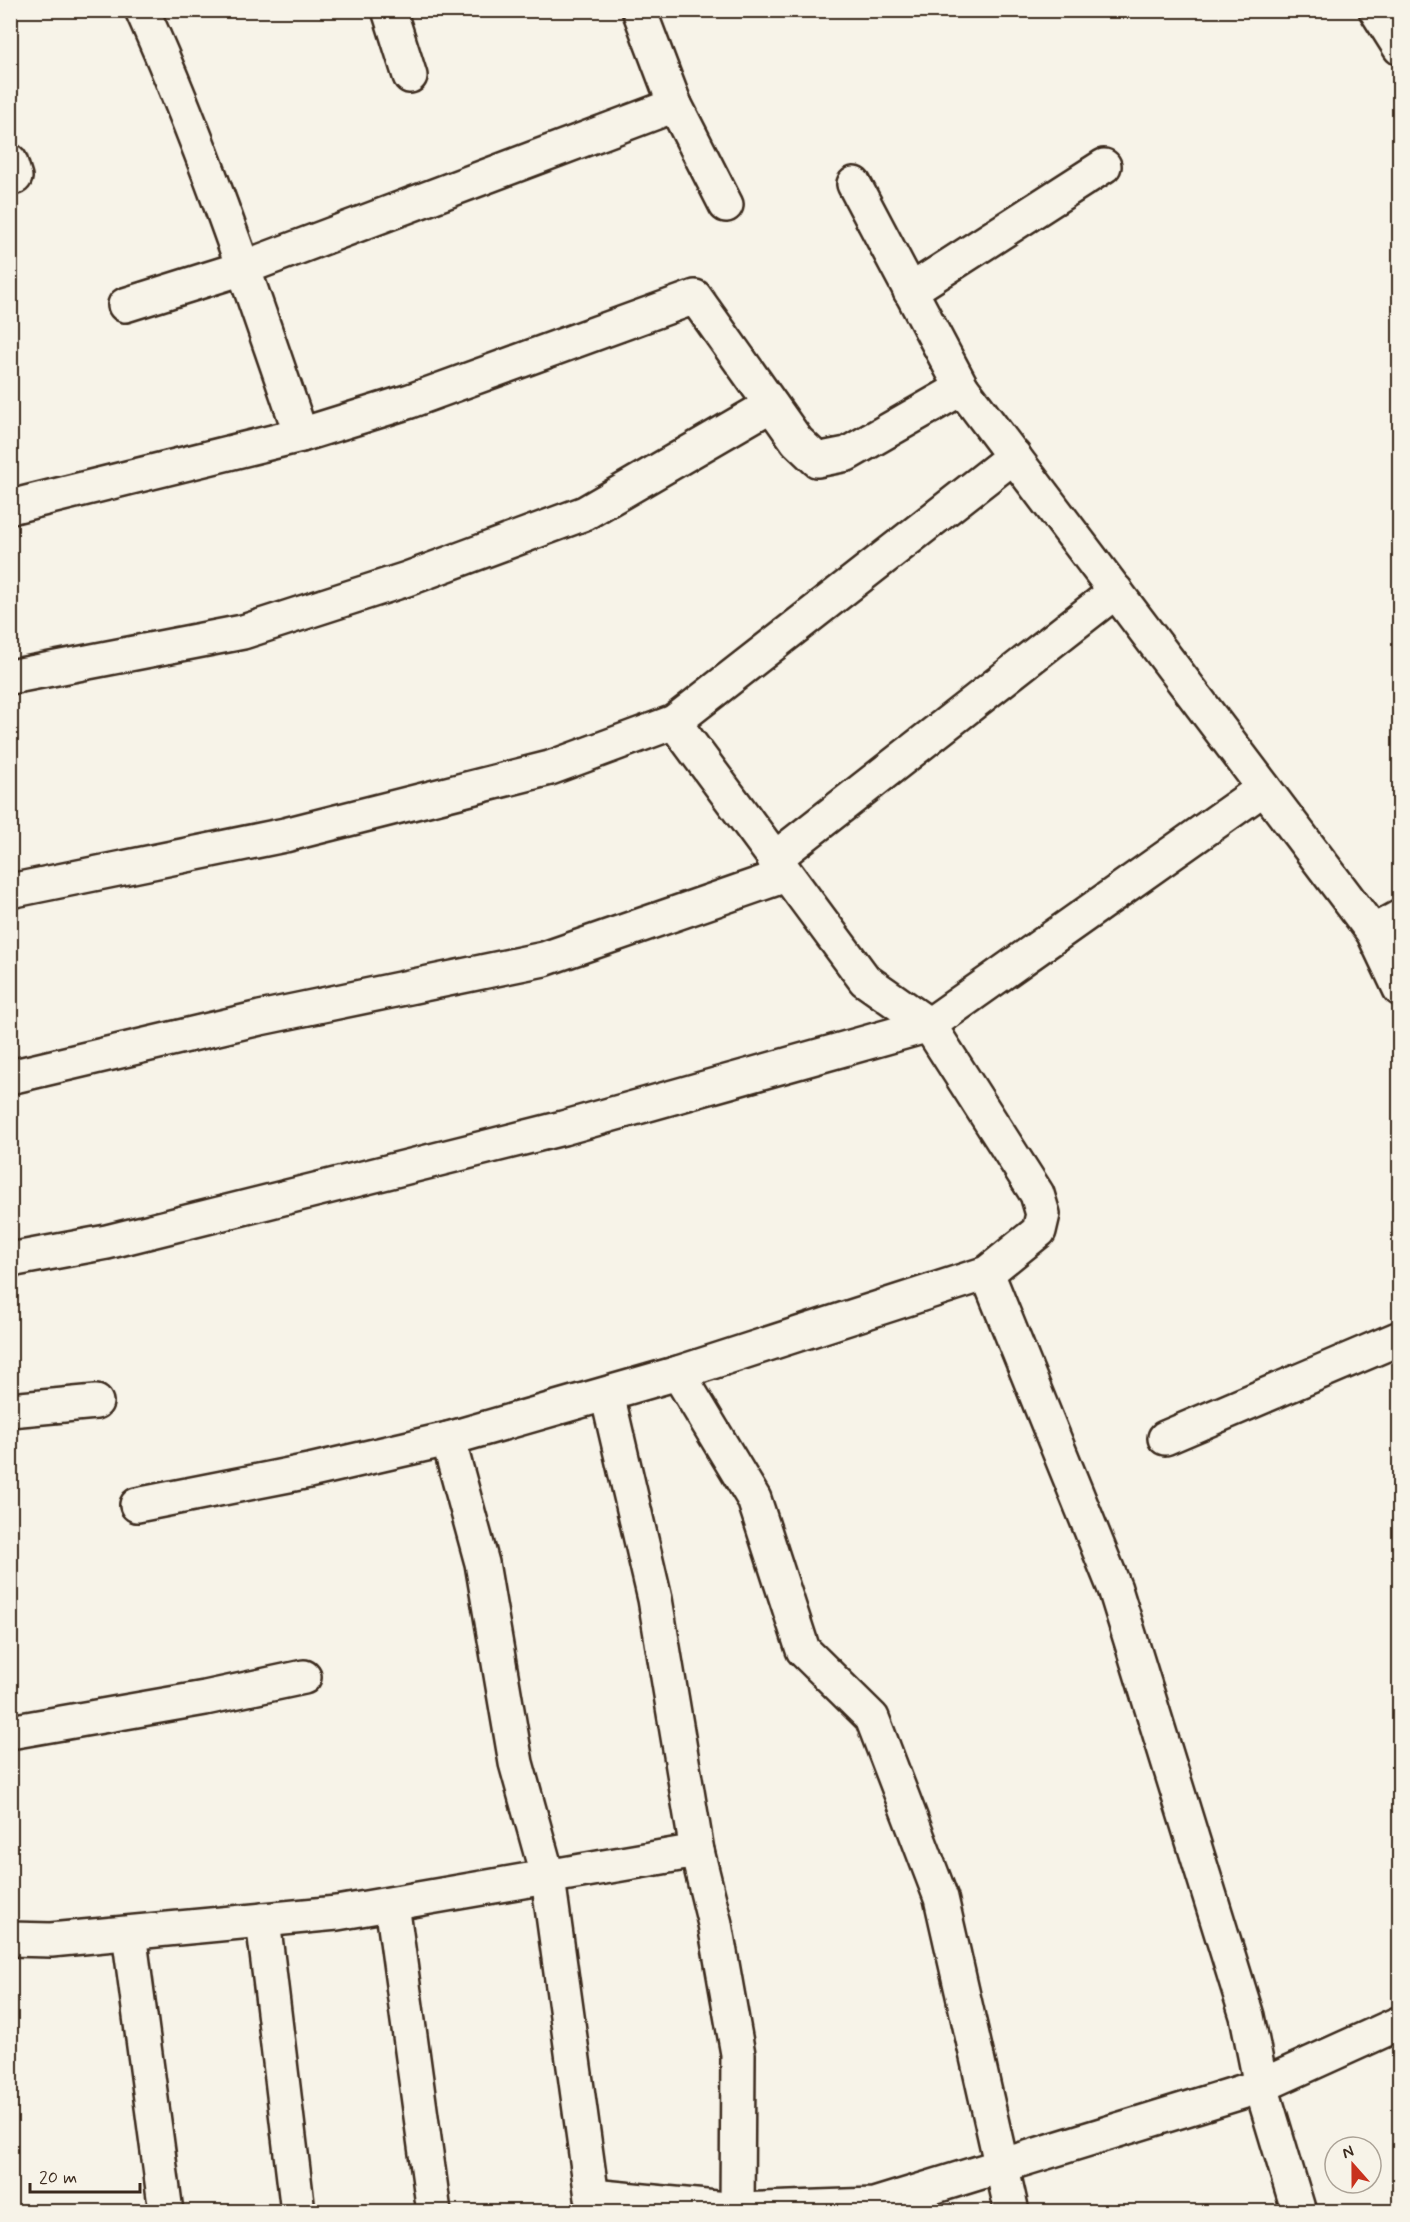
<svg xmlns="http://www.w3.org/2000/svg" width="1410" height="2222" font-family="Mynerve,sans-serif">
<style>
.lines{fill:none;stroke-linecap:round;stroke-linejoin:round}
.minor-casing{stroke:#3b2a1e;stroke-width:38}
.minor{stroke:#f7f3e8;stroke-width:33}
</style>
<rect width="100%" height="100%" fill="#f7f3e8"/>
<filter id="ink" filterUnits="userSpaceOnUse"><feTurbulence type="fractalNoise" baseFrequency=".0167" numOctaves="2"/><feDisplacementMap in="SourceGraphic" scale="12" xChannelSelector="R" yChannelSelector="G"/><feConvolveMatrix kernelMatrix="1 2 1 2 8 2 1 2 1" color-interpolation-filters="sRGB"/></filter>
<g filter="url(#ink)">
<g class="lines">
<defs>
<g id="minor">
<path d="M142 10C204 148 252 292 301 435"/>
<polyline points="389,10 410,76"/>
<polyline points="1376,10 1400,48"/>
<polyline points="675,105 726,205"/>
<polyline points="10,161 15,177"/>
<polyline points="854,184 962,388 1373,932 1400,989"/>
<polyline points="910,291 1104,166"/>
<polyline points="125,305 243,268 675,105 639,10"/>
<polyline points="10,507 301,435 410,401 695,297 797,441 817,460 847,454 962,388"/>
<polyline points="10,677 243,632 407,579 585,513 771,405"/>
<polyline points="774,859 1116,591"/>
<polyline points="10,891 285,835 550,768 674,722 1014,456"/>
<polyline points="1373,932 1400,917"/>
<polyline points="10,1077 260,1018 544,959 786,875"/>
<polyline points="10,1260 107,1242 563,1128 929,1025 1264,788"/>
<polyline points="987,1273 1115,1589 1247,2016 1261,2086 1299,2212"/>
<polyline points="678,1373 754,1499 803,1650 872,1718 941,1898 1012,2212"/>
<polyline points="607,1394 655,1599 697,1851 715,1924 738,2054 737,2212"/>
<polyline points="10,1410 96,1402"/>
<polyline points="1165,1438 1400,1338"/>
<polyline points="448,1439 482,1563 516,1763 548,1878 594,2212"/>
<polyline points="137,1505 309,1471 448,1439 678,1373 987,1273 1039,1231 1043,1214 1037,1194 929,1025 865,980 674,722"/>
<polyline points="10,1732 205,1698 304,1677"/>
<polyline points="392,1904 434,2212"/>
<polyline points="263,1920 298,2212"/>
<polyline points="129,1933 166,2212"/>
<polyline points="10,1939 51,1940 337,1913 697,1851"/>
<polyline points="592,2196 737,2210 874,2205 1261,2086 1400,2023"/>
</g>
</defs>
<use href="#minor" class="minor-casing"/>
<use href="#minor" class="minor"/>
</g>
</g>
<rect width="1410" height="2222" fill="none" stroke="#f7f3e8" stroke-width="36"/>
<rect x="18" y="18" width="1374" height="2186" fill="none" stroke="#3b2a1e" stroke-width="2" filter="url(#ink)"/>
<g transform="translate(1353 2165) rotate(339)"><circle r="28" fill="#f7f3e8" stroke="#aca397" stroke-width="1.5"/>
<path d="M0-4.5L10 22L0 15L-10 22Z" fill="#c8321e"/>
<text y="-9" font-size="16" font-weight="bold" text-anchor="middle" fill="#3b2a1e">N</text>
</g>
<path d="M30 2183v9h110v-9" fill="none" stroke="#3b2a1e" stroke-width="3"/>
<text x="39" y="2183" font-size="18" fill="#3b2a1e" stroke="#f7f3e8" stroke-width="4.5" paint-order="stroke">20 m</text>
</svg>
